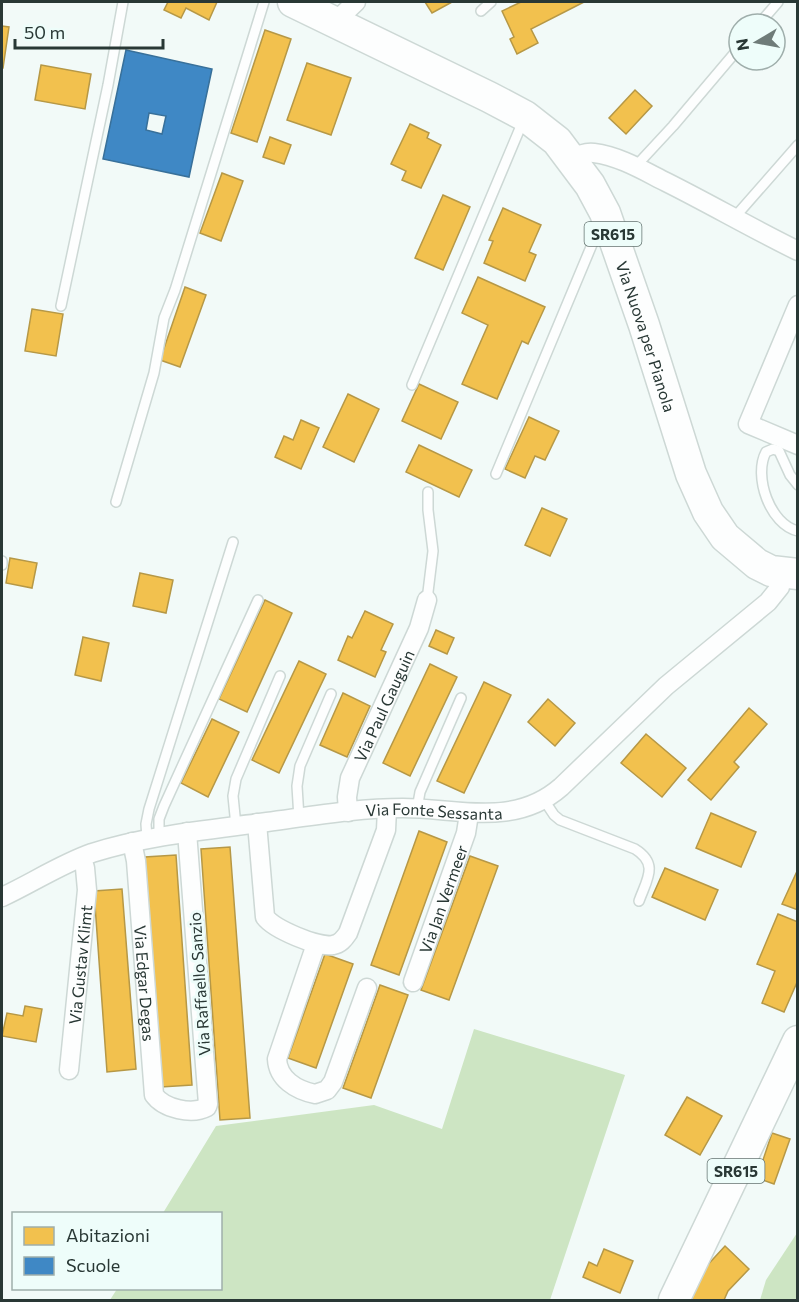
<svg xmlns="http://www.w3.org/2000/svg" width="799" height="1302" font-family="Commissioner,sans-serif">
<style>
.forest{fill:#cde5c3}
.homes{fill:#f2c14e;stroke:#b69846;stroke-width:1.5}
.schools{fill:#3f88c5;stroke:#38709a;stroke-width:1.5;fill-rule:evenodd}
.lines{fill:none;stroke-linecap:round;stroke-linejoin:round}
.lane-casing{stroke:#cdd8d5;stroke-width:12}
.street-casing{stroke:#cdd8d5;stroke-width:21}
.primary-casing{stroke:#cdd8d5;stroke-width:33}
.lane{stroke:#fdfefe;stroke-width:9}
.street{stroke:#fdfefe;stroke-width:18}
.primary{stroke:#fdfefe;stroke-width:30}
.labels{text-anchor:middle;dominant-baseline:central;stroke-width:6;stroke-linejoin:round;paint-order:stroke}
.shield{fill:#eefdfa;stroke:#647370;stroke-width:1.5}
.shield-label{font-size:15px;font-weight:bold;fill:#293835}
.street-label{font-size:16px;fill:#293835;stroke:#eefdfa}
</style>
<rect width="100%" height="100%" fill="#f2faf8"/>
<g class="forest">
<polygon points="474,1029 625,1075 550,1300 110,1300 117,1289 220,1288 220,1214 163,1213 216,1126 374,1105 442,1129"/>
<polygon points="797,1233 797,1300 760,1300 766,1280"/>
</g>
<g class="homes">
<polygon points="168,2 217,2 209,20 186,8 181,18 164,10"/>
<polygon points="425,2 452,2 432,13"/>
<polygon points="521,2 584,2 531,29 538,43 517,54 510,39 514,37 502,11"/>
<polygon points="2,26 9,27 3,68 2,68"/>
<polygon points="265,30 291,39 257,142 231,133"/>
<polygon points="307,63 351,78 331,135 287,120"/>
<polygon points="41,65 91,74 85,109 35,100"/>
<polygon points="635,90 652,106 626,134 609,118"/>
<polygon points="410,124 429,133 427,138 441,145 421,188 402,180 406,171 391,164"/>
<polygon points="270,137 291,145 284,164 263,157"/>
<polygon points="222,173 243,181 221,241 200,233"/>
<polygon points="443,195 470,207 443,270 415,258"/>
<polygon points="503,208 541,225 529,252 536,255 525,281 484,263 493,241 489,240"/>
<polygon points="478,277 545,307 528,344 522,341 497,399 462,384 488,325 462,313"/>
<polygon points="185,287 206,295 180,367 160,360"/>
<polygon points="32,309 63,314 56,356 25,351"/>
<polygon points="419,384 458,402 441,439 402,421"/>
<polygon points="348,394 379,409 354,462 323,447"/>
<polygon points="529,417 559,431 545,460 535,456 525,478 505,469"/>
<polygon points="301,420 319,428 301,469 275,457 284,436 293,440"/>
<polygon points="419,445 472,470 459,497 406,472"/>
<polygon points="542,508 567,519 550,556 525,545"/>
<polygon points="10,558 37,563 32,588 6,583"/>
<polygon points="140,573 173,580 166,613 133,606"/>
<polygon points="265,600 292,613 247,712 219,699"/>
<polygon points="365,611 393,624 381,650 386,652 375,677 338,660 348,636 352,638"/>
<polygon points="436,630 454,638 447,654 429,646"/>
<polygon points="83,637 109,643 101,681 75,675"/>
<polygon points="299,661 326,674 279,773 252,760"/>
<polygon points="430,664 457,677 410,776 383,763"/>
<polygon points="484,682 511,695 464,793 437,781"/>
<polygon points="343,693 370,706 347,757 320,745"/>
<polygon points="548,699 575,723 555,746 528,722"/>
<polygon points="749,708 767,724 734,762 739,767 711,800 688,780"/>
<polygon points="212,719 239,732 208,797 181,783"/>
<polygon points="646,734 686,768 662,797 621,763"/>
<polygon points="711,813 756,832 741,867 696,848"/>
<polygon points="419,831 447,842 399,975 371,965"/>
<polygon points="230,847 250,1118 220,1120 201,849"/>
<polygon points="176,855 192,1085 161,1087 145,857"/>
<polygon points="470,856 498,866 449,1000 421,990"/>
<polygon points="665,868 718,890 705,920 652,897"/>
<polygon points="798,869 798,910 782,904"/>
<polygon points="122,889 136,1069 107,1072 94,891"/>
<polygon points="778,914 798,922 798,980 784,1012 762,1003 775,971 757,964"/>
<polygon points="325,954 353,964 316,1068 288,1058"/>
<polygon points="380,985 408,995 371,1098 343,1088"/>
<polygon points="25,1006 42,1009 36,1042 2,1036 7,1013 23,1016"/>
<polygon points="687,1097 722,1116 700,1155 665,1135"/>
<polygon points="772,1133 790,1139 774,1184 757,1178"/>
<polygon points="725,1246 749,1269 728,1291 724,1300 689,1300 703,1270"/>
<polygon points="604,1249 633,1261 620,1293 583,1277 589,1262 597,1266"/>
</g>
<path class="schools" d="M126 50 212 69 189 177 103 159ZM149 113 166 116 162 134 146 130Z"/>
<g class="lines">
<defs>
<g id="lane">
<polyline points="481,11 491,2"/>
<polyline points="759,24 778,2"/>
<polyline points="635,167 673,126 739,48"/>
<polyline points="734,218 798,145"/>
<polyline points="61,306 108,85 123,2"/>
<polyline points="412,385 523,121"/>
<polyline points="496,474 601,223"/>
<path d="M798 485 790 475 779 451 773 449 766 452C753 476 770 525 798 531"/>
<polyline points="116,502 154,373 164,318 175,290 264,2"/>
<polyline points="2,565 2,561"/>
<polyline points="427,600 433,551 428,510 428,492"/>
<path d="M544 800 554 815 560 820 635 849C659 864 647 879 639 901"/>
<polyline points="417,809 420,792 461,698"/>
<polyline points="299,818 297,786 300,766 331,694"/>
<polyline points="236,826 233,796 236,779 280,676"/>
<polyline points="159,836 159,819 164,806 258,600"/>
<polyline points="147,838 146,824 149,809 233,542"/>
</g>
<g id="street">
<polyline points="335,22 356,2"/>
<path d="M572 159C579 155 585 152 594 153 619 156 644 171 666 182 710 204 753 229 798 251"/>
<polyline points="798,305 748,424 798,445"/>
<path id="s1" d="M348 812 347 797 350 778 419 628 427 600"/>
<path d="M257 823 265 917C274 929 318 948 333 945 340 944 344 939 348 933L386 830 387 809"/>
<path id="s2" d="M132 842 136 861 154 1095C164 1109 192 1115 207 1107L208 1104 187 832"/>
<path id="s3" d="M2 897C32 883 61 864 92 853 149 835 208 830 267 822 312 816 358 808 403 808 458 808 514 828 561 787L666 686 768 602 780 587 782 573"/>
<path d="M316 944 277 1059C278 1079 296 1090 315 1094L327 1090 333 1082 367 988"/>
<path id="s4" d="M413 982 466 833 469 814"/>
<path id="s5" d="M69 1070 87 890 85 868 82 858"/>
</g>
<g id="primary">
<path id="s6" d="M293 2 489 97 525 116 557 141 590 185 605 213 644 325 691 474 708 512 725 537 757 564 771 571 798 574"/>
<polyline points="674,1300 798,1041"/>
</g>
</defs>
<use href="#lane" class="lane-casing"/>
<use href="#street" class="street-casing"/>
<use href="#primary" class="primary-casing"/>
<use href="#lane" class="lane"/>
<use href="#street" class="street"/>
<use href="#primary" class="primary"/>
</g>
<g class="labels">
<g class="shield">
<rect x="584.5" y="222" width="57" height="24" rx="4.5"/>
<rect x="707.5" y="1159" width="57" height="24" rx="4.5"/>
</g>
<g class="shield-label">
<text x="613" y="234">SR615</text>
<text x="736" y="1171">SR615</text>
</g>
<g class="street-label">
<text stroke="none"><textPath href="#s6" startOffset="516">Via Nuova per Pianola</textPath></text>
<text stroke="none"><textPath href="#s1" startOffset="114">Via Paul Gauguin</textPath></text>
<text stroke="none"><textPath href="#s3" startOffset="446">Via Fonte Sessanta</textPath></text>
<text stroke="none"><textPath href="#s4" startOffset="88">Via Jan Vermeer</textPath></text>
<text stroke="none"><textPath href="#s5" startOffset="106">Via Gustav Klimt</textPath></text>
<text stroke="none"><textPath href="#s2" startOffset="142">Via Edgar Degas</textPath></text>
<text transform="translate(199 984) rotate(-94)">Via Raffaello Sanzio</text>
</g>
</g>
<rect width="799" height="1302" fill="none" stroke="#293835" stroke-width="6"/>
<rect x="12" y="1212" width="210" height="78" fill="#eefdfa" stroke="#9faeab" stroke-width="1.5"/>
<rect x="24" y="1227" width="30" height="18" fill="#f2c14e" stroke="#9faeab" stroke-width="1.5"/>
<text x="66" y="1242" font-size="18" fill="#293835">Abitazioni</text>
<rect x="24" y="1257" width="30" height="18" fill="#3f88c5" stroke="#9faeab" stroke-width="1.5"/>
<text x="66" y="1272" font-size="18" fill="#293835">Scuole</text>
<g transform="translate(757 42) rotate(260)"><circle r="28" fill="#eefdfa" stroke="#9faeab" stroke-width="1.5"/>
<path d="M0-4.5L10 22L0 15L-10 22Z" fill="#6f7c79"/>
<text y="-9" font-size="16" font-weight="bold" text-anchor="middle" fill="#293835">N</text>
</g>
<path d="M15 39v9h148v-9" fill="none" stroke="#293835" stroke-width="3"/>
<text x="24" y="39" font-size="18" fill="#293835" stroke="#eefdfa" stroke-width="4.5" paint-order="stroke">50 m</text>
</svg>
